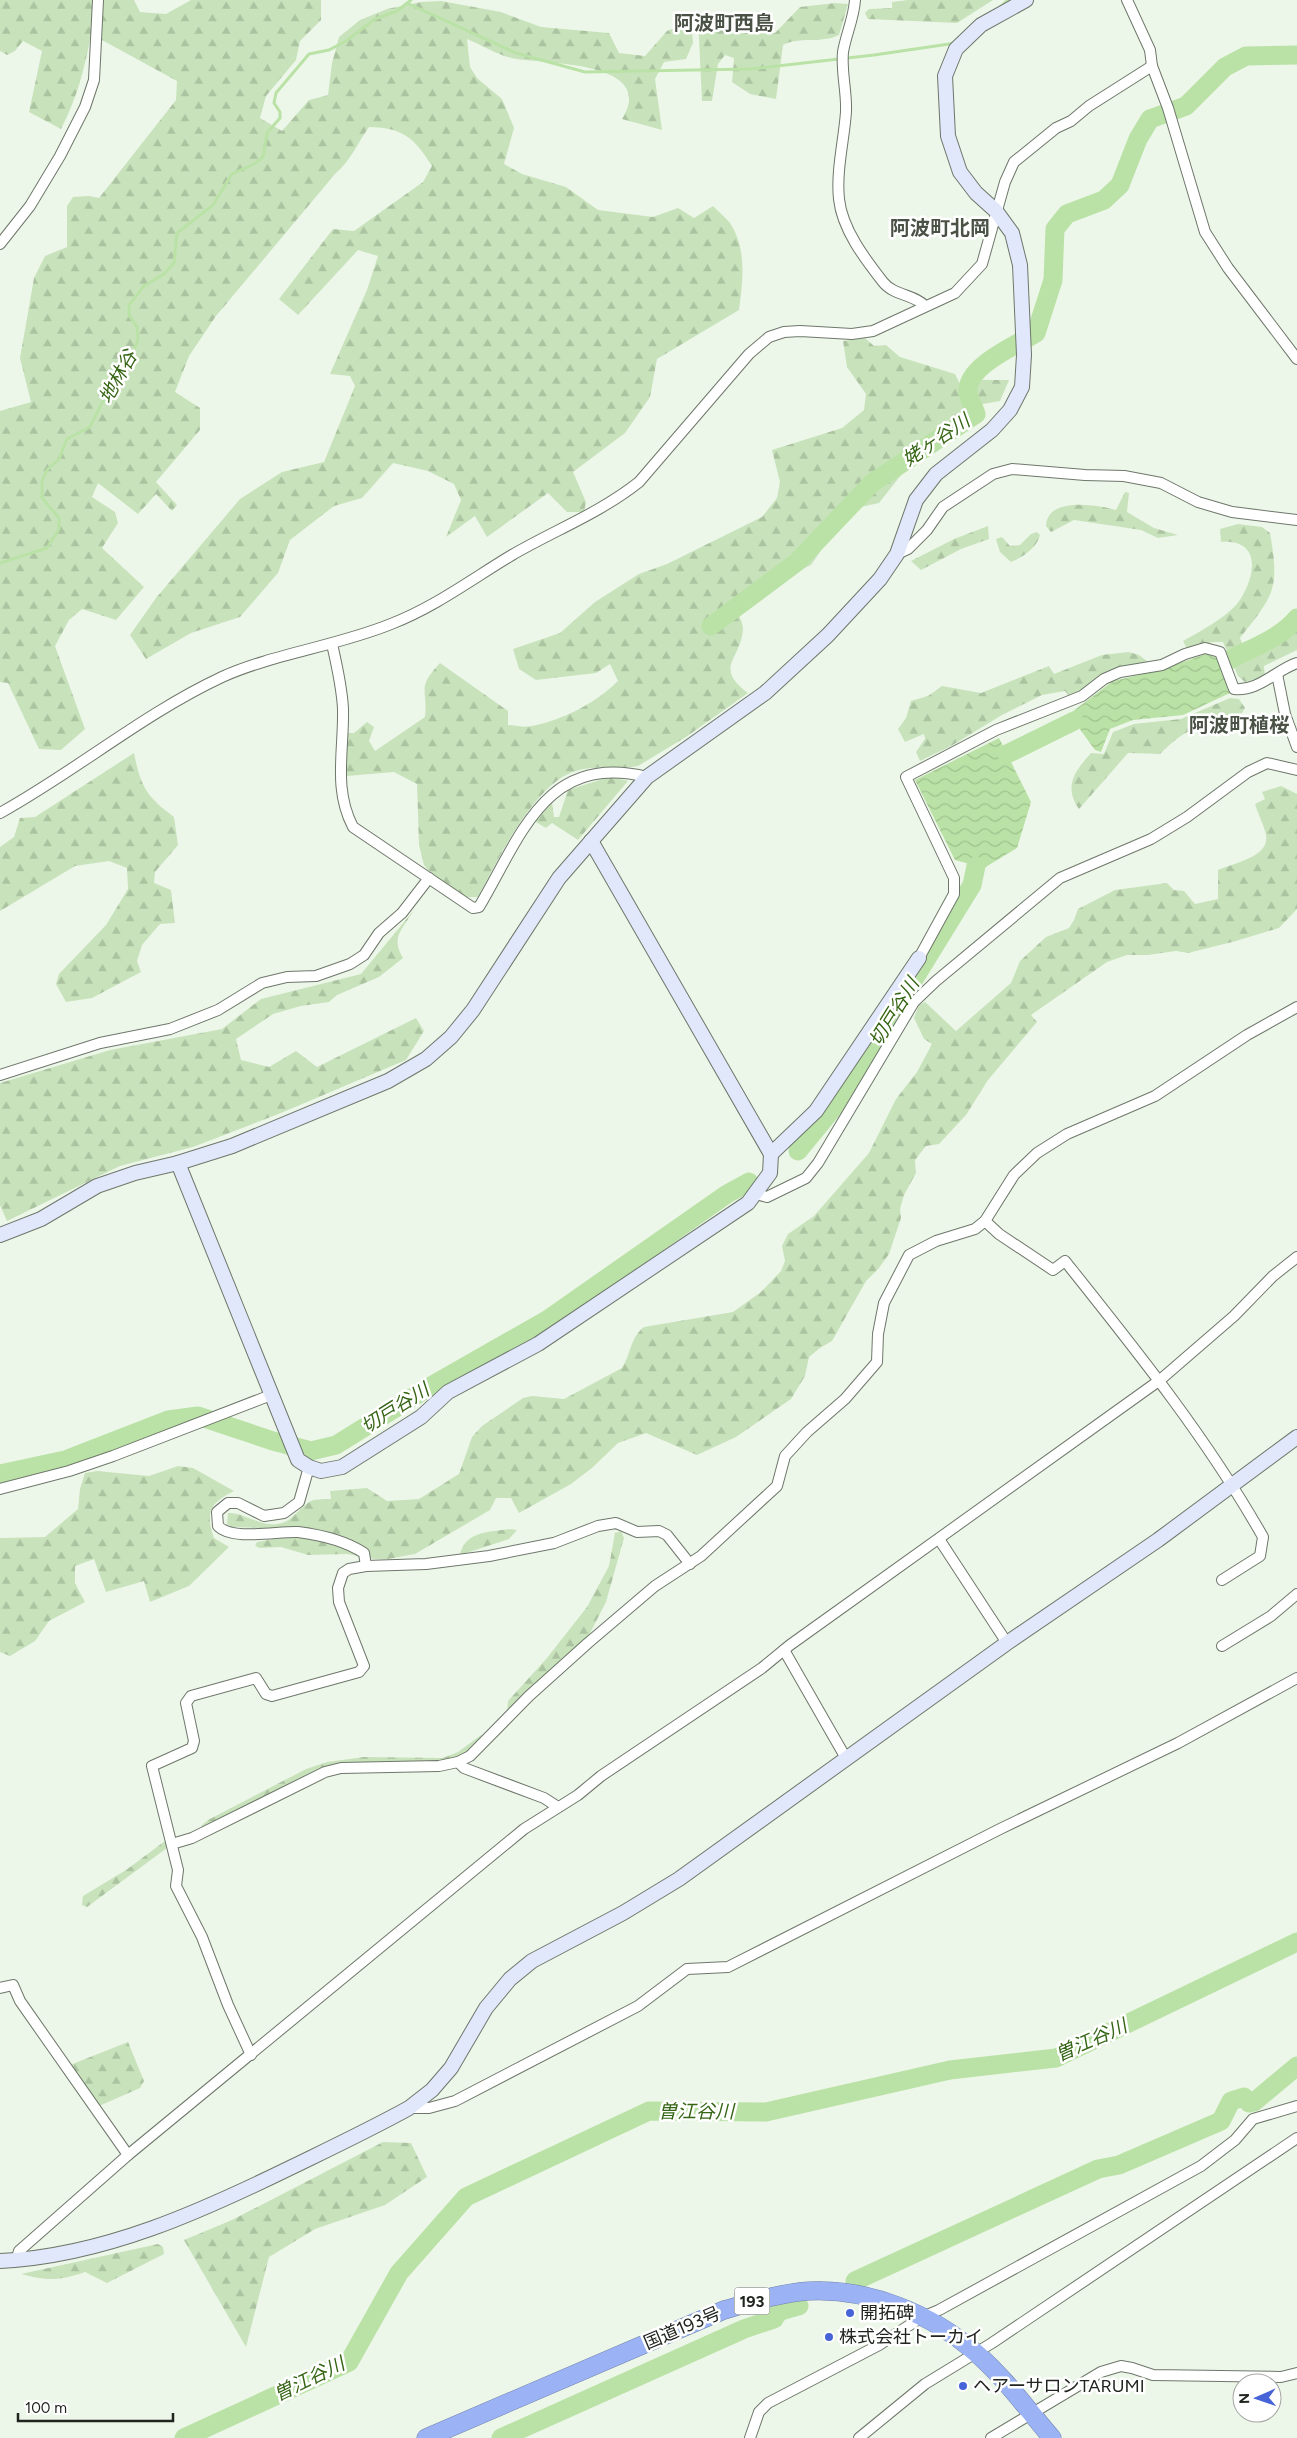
<svg xmlns="http://www.w3.org/2000/svg" width="1297" height="2438" font-family="Figtree,'Noto Sans JP',sans-serif">
<style>
.forest{fill:url(#forest-firs)}
.water{fill:url(#water-waves)}
.lines{fill:none;stroke-linecap:round;stroke-linejoin:round}
.stream{stroke:#bae2a6;stroke-width:3}
.river{stroke:#bae2a6;stroke-width:19}
.street-casing{stroke:#6e776a;stroke-width:12}
.secondary-casing{stroke:#6e776a;stroke-width:16}
.highway-casing{stroke:#7081aa;stroke-width:19}
.street{stroke:#fff;stroke-width:10}
.secondary{stroke:#e1e8fc;stroke-width:14}
.highway{stroke:#9bb3f5;stroke-width:18}
.poi-dot{fill:#4663d7;stroke:#fff;stroke-width:2}
.labels{text-anchor:middle;dominant-baseline:central;stroke-width:5;stroke-linejoin:round;paint-order:stroke}
.shield{fill:#fff;stroke:#636662;stroke-width:1}
.shield-label{font-size:16px;font-weight:bold;fill:#20241f}
.poi-label{font-size:18px;fill:#20241f;stroke:#fff;text-anchor:start}
.street-label{font-size:18px;fill:#20241f;stroke:#fff}
.water-label{font-size:19px;font-style:italic;fill:#366615;stroke:#fff}
.quarter-label{font-size:20px;font-weight:bold;fill:#4a5246;stroke:#fff}
</style>
<defs>
<pattern id="forest-firs" width="22" height="20" patternUnits="userSpaceOnUse" patternTransform="scale(1.25)"><rect width="22" height="20" fill="#c8e3bc"/><path d="M5 1l3.5 6h-7zM16 11l3.5 6h-7z" fill="#acc3a1"/></pattern>
<pattern id="water-waves" width="16" height="10" patternUnits="userSpaceOnUse" patternTransform="scale(1.25)"><rect width="16" height="10" fill="#bae2a6"/><path d="M0 5q4-4 8 0t8 0" fill="none" stroke="#a0c28e"/></pattern>
</defs>
<rect width="100%" height="100%" fill="#edf7e9"/>
<g class="forest">
<path d="M0 0H134L140 12 166 14 191 0H321V20L300 41 296 60 266 96 260 118 282 131 309 100 328 95 332 63 339 37 360 20 387 9 421 2 441 1 501 12 541 27 609 33 619 53 645 56 667 31 691 21 693 43 686 59 664 62 655 79 662 130 622 119C658 61 546 64 517 59 500 57 482 45 467 39L470 67 477 78 502 99 514 128 504 164 522 174 566 187 598 210 653 217 678 208 694 218 713 206C718 211 725 217 730 223 747 249 743 281 739 310L657 359 650 397 625 433 573 472 586 502 584 512H567L548 493 487 537 475 516 446 537 461 500 454 484 428 471 393 463 362 498 334 506 290 540 278 573 240 617 191 633 146 659 130 635 156 598 240 499 282 472 324 462 355 386 350 376 330 374 367 290 378 256 358 250 298 315 279 299 333 229 354 231 423 182 432 166C414 138 404 128 369 127 357 144 351 160 335 174L216 316 189 356 175 392 200 408V430L156 482 177 505 172 511 156 494 138 514 98 483 92 497 115 512 118 523 102 548 144 587 116 620 82 609 69 620 55 646 85 729 61 750 39 749 8 683 0 682V411L31 402 20 358 34 278 45 256 67 247V206L73 197 89 196 99 198 176 100 177 81 91 34C85 68 77 98 61 129L29 112 42 51 23 41 15 51 7 55 0 51Z"/>
<polygon points="908,0 993,0 957,23 868,19 865,13 869,9 892,8 892,2"/>
<path d="M835 3 848 4 839 35C821 44 800 36 783 45L776 99 750 94 732 82 734 58 725 55 718 64 712 101H702L698 18 737 26 738 33H775L800 7Z"/>
<path d="M865 338 874 346 886 345 900 357 955 374 960 384 979 380H1009L1000 401 983 404 940 424V433L909 465 879 503 856 508 835 530 811 565 733 603C736 611 743 621 743 629 741 660 713 667 748 693L686 737 638 766 616 769 617 778 628 781 578 840 552 823 546 828 534 821 552 802 554 817H559L568 790 603 779V767C594 768 584 768 576 771 535 782 497 861 478 897H465L428 870 424 865 419 845 417 784 394 772 347 776 345 774 348 733H354L367 722 374 727 369 741 375 751 425 717C428 687 416 689 440 663L508 711V725C515 725 524 728 532 726 563 720 596 703 618 681L610 664 596 673 536 680 519 669 513 649 560 633 595 602 639 574 667 564 762 517 777 498 780 482 772 450 842 428 864 410 866 394 847 367 843 341Z"/>
<path d="M1125 492 1129 493 1127 512 1154 528 1178 535 1158 538 1141 530 1074 520 1051 532 1046 526C1047 496 1098 505 1116 510Z"/>
<path d="M1238 524 1262 527 1270 533C1280 589 1274 595 1240 638L1247 655 1291 631 1297 625V650L1264 666 1265 676 1245 682 1238 676 1223 642H1213L1187 649 1183 641C1199 632 1225 618 1237 604 1255 580 1264 539 1221 542L1220 529Z"/>
<polygon points="988,526 989,539 961,549 921,570 911,561 954,539"/>
<path d="M1037 532 1040 535C1037 548 1023 557 1011 562L1000 552 996 539 1002 537 1010 546 1020 545 1031 534Z"/>
<path d="M1129 652 1139 655 1151 664C1133 665 1117 667 1102 675 1090 682 1082 691 1069 696L1065 691 1042 695 1002 715 951 746 920 761 916 752 925 739 924 734 905 742 898 729 906 718 911 701 928 696 942 686 981 693 1049 666 1054 674 1102 655Z"/>
<path d="M1230 698 1239 699 1245 708 1242 713C1205 725 1188 725 1160 754L1128 753 1079 809C1063 786 1075 771 1091 753L1104 754 1113 732 1134 724 1181 719Z"/>
<path d="M134 753C141 787 146 796 174 817L178 845 155 872 154 883 171 890 175 923 160 924 142 945 137 961 141 972 92 998 66 1002 56 984 59 974 106 925 128 889 127 868 109 861 75 866 0 911V847L14 837 20 818 35 817Z"/>
<path d="M1281 786 1297 794V909L1279 928 1236 941 1188 953 1176 951 1148 955H1127L1107 962 1031 1015 1037 1022 988 1080 966 1115 939 1144 926 1146 915 1160 916 1173 904 1195 900 1209 901 1218 889 1254 879 1268 866 1281 832 1341 820 1348 809 1357 805 1376 791 1399 736 1437 697 1455 646 1433 618 1443 592 1468 571 1484 519 1513 511 1498H496L490 1510 415 1554 388 1559H375L347 1554 308 1555 281 1547 260 1548 255 1546 257 1542 281 1538 287 1529 232 1527 227 1524 228 1513C245 1512 261 1529 282 1523 293 1520 301 1506 311 1501 316 1499 325 1499 331 1499L330 1491 367 1488 387 1501 419 1499 459 1474 472 1437 482 1426 523 1398 532 1396 564 1399 622 1368C631 1354 630 1338 644 1327L733 1312 761 1292 781 1271 785 1261 782 1246 788 1234 814 1216 869 1153 896 1099 917 1072 932 1044 924 1039 914 1018 919 1005 925 1002 956 1031 1011 983 1020 961 1046 937 1069 928 1074 920 1078 909 1115 890 1167 883 1174 890 1184 891 1195 904 1218 899V870C1234 863 1270 857 1266 835 1264 825 1258 814 1255 804L1265 799 1262 792Z"/>
<path d="M414 910C403 929 390 937 403 958L379 977 337 995 329 1002 301 1006 273 1014 236 1039 241 1060 269 1067 296 1051 317 1067 416 1018 424 1031 406 1060 281 1113 193 1147 120 1166 7 1221 0 1205V1083L110 1050 222 1029 261 999 361 974Z"/>
<path d="M178 1466 193 1468 234 1491C210 1503 205 1512 214 1538L229 1547 189 1586 150 1602 144 1581 106 1592 94 1559 75 1566V1583L85 1602 49 1621 35 1641 10 1656 0 1652V1538L45 1537 78 1509 80 1489 85 1473 97 1471 149 1476Z"/>
<path d="M510 1529 517 1530 509 1539 460 1555C465 1531 489 1532 510 1529Z"/>
<polygon points="621,1531 624,1538 606,1602 588,1637 507,1714 508,1701 547,1658 587,1607 609,1566 615,1533"/>
<polygon points="481,1735 485,1737 470,1750 447,1761 346,1763 325,1767 205,1828 201,1826 208,1820 306,1769 327,1762 364,1757 443,1758 458,1752"/>
<polygon points="165,1841 167,1848 87,1907 82,1905 83,1896 126,1870"/>
<polygon points="128,2042 144,2081 140,2088 99,2106 70,2065"/>
<polygon points="383,2142 411,2143 427,2177 385,2205 315,2229 269,2257 246,2347 184,2240 232,2220"/>
<path d="M158 2244 163 2247 164 2254 107 2283 85 2272C60 2281 47 2281 21 2274Z"/>
</g>
<g class="water">
<polygon points="1206,654 1217,658 1230,693 1183,715 1133,720 1110,729 1101,752 1095,750 1074,721 1072,712 1113,681 1160,670"/>
<polygon points="999,738 1031,802 1017,848 984,868 955,860 915,780"/>
</g>
<g class="lines">
<g class="stream">
<polyline points="409,4 516,53 585,72 750,69 874,55 956,43"/>
<polyline points="999,8 1008,0"/>
<polyline points="0,563 47,548 59,529 59,518 42,498 42,481 47,470 59,459 67,439 90,427 102,403 126,368 138,340 137,327 129,315 129,305 144,286 164,274 174,263 177,233 213,205 232,174 254,164 263,157 267,133 280,118 280,112 274,103 276,93 309,54 329,50 346,41 375,19 397,11 411,0"/>
</g>
<g class="river">
<path d="M711 626 797 562 872 483 976 414C974 407 968 398 968 392 966 366 1017 345 1036 333L1053 280 1055 229 1067 214 1104 200 1120 185 1138 139 1150 119 1186 106 1225 67 1246 56 1297 55"/>
<path d="M1229 660C1252 648 1281 638 1297 618"/>
<polyline points="1007,754 1074,721"/>
<polyline points="798,1151 839,1101 972,885 976,866"/>
<polyline points="0,1474 65,1460 168,1420 198,1416 273,1441 311,1451 336,1445 431,1386 547,1320 727,1194 749,1182"/>
<polyline points="855,2281 1098,2169 1119,2165 1221,2121 1231,2101 1244,2097 1249,2103 1254,2102 1297,2066"/>
<polyline points="184,2438 349,2362 399,2273 466,2197 649,2111 766,2112 950,2070 1056,2058 1297,1942"/>
<path d="M501 2438 744 2329 774 2319C778 2309 789 2309 799 2306"/>
</g>
<defs>
<g id="street">
<path d="M855 0C854 18 846 34 843 52 841 72 847 92 846 112 844 140 836 171 839 199 842 229 865 259 883 282 894 296 914 294 925 306"/>
<polyline points="1127,0 1150,50 1152,66 1168,108 1205,232 1228,268 1297,359"/>
<polyline points="0,244 30,206 60,156 85,107 94,80 98,0"/>
<polyline points="897,554 908,549 927,530 943,507 993,474 1012,469 1085,475 1124,476 1161,483 1198,502 1232,512 1297,520"/>
<path d="M332 644C337 666 342 687 343 709 344 751 333 789 353 827L473 908 479 907C521 836 546 752 647 777"/>
<polyline points="1277,674 1285,714 1297,747"/>
<path d="M0 813C76 771 143 714 222 677 273 654 337 646 391 624 435 607 472 579 512 555 555 530 600 513 639 482L749 354 769 337 784 332 800 331 852 334 873 331 955 293 982 264 1005 182 1014 162 1056 128 1071 121 1089 106 1152 66"/>
<path d="M919 958 954 894V878L906 777 996 730 1082 696 1104 679 1120 672 1162 665 1185 654 1205 648 1220 652 1234 689C1258 692 1276 670 1297 663"/>
<polyline points="0,1075 100,1043 170,1029 218,1010 262,983 287,977 316,976 350,964 364,955 379,933 402,913 429,878"/>
<polyline points="756,1194 767,1197 806,1178 818,1163 914,1002 936,981 1060,878 1151,839 1187,817 1248,772 1267,763 1297,770"/>
<path d="M985 1221 999 1234 1053 1270 1065 1261C1136 1350 1207 1438 1263 1537L1260 1556 1222 1580"/>
<path d="M309 1467 299 1502 284 1513 264 1516 238 1503H228L217 1512 218 1526C232 1541 278 1531 298 1532 322 1535 344 1540 364 1553L366 1566"/>
<polyline points="0,1489 69,1471 113,1456 271,1395"/>
<polyline points="939,1539 1007,1643"/>
<polyline points="1222,1646 1271,1616 1297,1594"/>
<polyline points="784,1650 847,1760"/>
<polyline points="458,1762 464,1768 544,1798 558,1807"/>
<polyline points="172,1844 192,1838 325,1772 341,1768 439,1766 458,1762 470,1756 529,1696 588,1643 655,1586 701,1556 777,1486 785,1456 807,1432 845,1399 877,1362 878,1334 884,1303 909,1255 936,1241 975,1229 985,1221 1014,1175 1037,1153 1067,1134 1155,1096 1247,1035 1297,1007"/>
<polyline points="0,1988 13,1985 20,2001 128,2155"/>
<polyline points="251,2055 228,2005 202,1937 176,1886 178,1870 152,1766 192,1748 194,1741 186,1703 191,1696 256,1678 266,1694 272,1696 359,1672 364,1666 339,1602 338,1588 343,1573 349,1569 366,1566 426,1564 489,1556 554,1543 598,1526 616,1523 637,1532 659,1531 667,1535 690,1564"/>
<polyline points="409,2108 429,2108 455,2101 638,2006 687,1969 728,1967 1000,1829 1178,1743 1297,1678"/>
<polyline points="16,2261 19,2251 128,2155 524,1829 578,1795 601,1776 762,1668 790,1645 1160,1380 1234,1316 1273,1276 1297,1257"/>
<polyline points="750,2438 759,2412 768,2403 879,2345 922,2317 939,2310 1201,2166 1235,2140 1253,2119 1297,2106"/>
<polyline points="859,2438 925,2384 992,2343 1297,2138"/>
<polyline points="991,2438 1101,2372 1121,2366 1132,2368 1153,2375 1281,2377 1297,2373"/>
</g>
<g id="secondary">
<polyline points="771,1154 816,1111 919,958"/>
<polyline points="178,1163 298,1460 309,1467 321,1471 342,1467 421,1417 448,1392 538,1344 748,1203 770,1173 771,1154 591,841"/>
<polyline points="0,1235 41,1219 97,1186 135,1173 178,1163 232,1146 388,1081 426,1059 451,1037 473,1010 559,878 647,777 765,693 828,635 880,579 897,554 916,500 936,474 992,430 1010,410 1022,387 1024,355 1020,265 1012,233 996,211 976,193 960,172 948,136 945,76 956,49 981,25 1026,0"/>
<path d="M0 2261C104 2256 202 2211 294 2166 333 2147 371 2129 409 2108L432 2090 451 2068 486 2008 510 1979 532 1961 623 1913 679 1879 1007 1643 1158 1540 1297 1437"/>
</g>
<path id="highway" d="M426 2438 724 2310C752 2302 780 2293 809 2291 869 2288 932 2314 976 2353 1005 2378 1027 2409 1052 2438"/>
</defs>
<use href="#street" class="street-casing"/>
<use href="#secondary" class="secondary-casing"/>
<use href="#highway" class="highway-casing"/>
<use href="#street" class="street"/>
<use href="#secondary" class="secondary"/>
<use href="#highway" class="highway"/>
</g>
<g class="poi-dot">
<circle cx="850" cy="2313" r="5"/>
<circle cx="829" cy="2337" r="5"/>
<circle cx="963" cy="2386" r="5"/>
</g>
<g class="labels">
<rect class="shield" x="734.5" y="2287.5" width="35" height="27" rx="4"/>
<g class="shield-label">
<text x="752" y="2301">193</text>
</g>
<g class="poi-label">
<text x="860" y="2313">開拓碑</text>
<text x="839" y="2337">株式会社トーカイ</text>
<text x="973" y="2386">ヘアーサロンTARUMI</text>
</g>
<g class="street-label">
<text transform="translate(682 2328) rotate(-23)">国道193号</text>
</g>
<g class="water-label">
<text transform="translate(118 377) rotate(-61)">地林谷</text>
<text transform="translate(936 440) rotate(-34)">姥ヶ谷川</text>
<text transform="translate(894 1012) rotate(-58)">切戸谷川</text>
<text transform="translate(395 1408) rotate(-32)">切戸谷川</text>
<text transform="translate(1091 2040) rotate(-24)">曽江谷川</text>
<text x="696" y="2111">曽江谷川</text>
<text transform="translate(309 2379) rotate(-26)">曽江谷川</text>
</g>
<g class="quarter-label">
<text x="724" y="23">阿波町西島</text>
<text x="940" y="228">阿波町北岡</text>
<text x="1239" y="725">阿波町植桜</text>
</g>
</g>
<g transform="translate(1257 2398) rotate(268)"><circle r="24" fill="#ffffff" stroke="#a6a7a5"/>
<path d="M0-4L9 19L0 12L-9 19Z" fill="#4663d7"/>
<text y="-8" font-size="14" font-weight="bold" text-anchor="middle" fill="#20241f">N</text>
</g>
<path d="M18 2413v8h155v-8" fill="none" stroke="#20241f" stroke-width="2.5"/>
<text x="25" y="2413" font-size="15" fill="#20241f" stroke="#ffffff" stroke-width="4" paint-order="stroke">100 m</text>
</svg>
